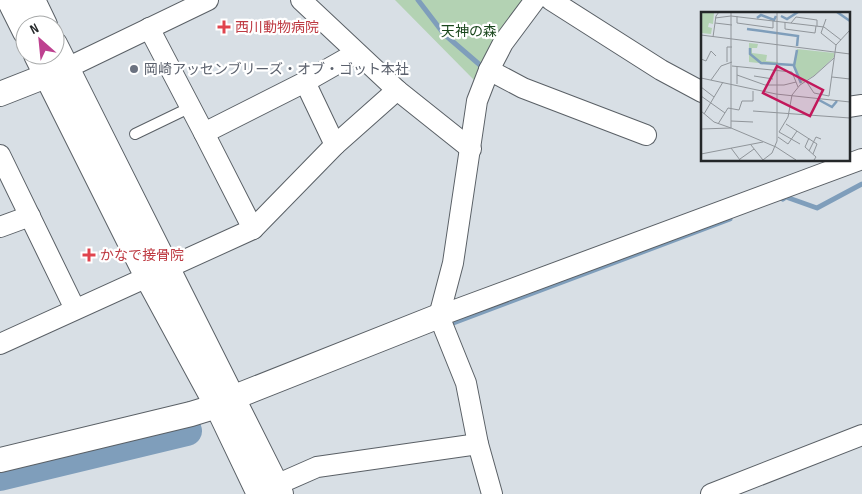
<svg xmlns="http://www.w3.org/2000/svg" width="862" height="494" font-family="'Sofia Sans Condensed','Noto Sans JP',sans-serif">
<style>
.green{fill:#b3d2b3}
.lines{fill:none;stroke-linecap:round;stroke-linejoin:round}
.stream{stroke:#7f9ebb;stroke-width:5}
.river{stroke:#7f9ebb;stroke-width:30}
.service-casing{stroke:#5a6066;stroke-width:12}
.minor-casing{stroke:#5a6066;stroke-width:22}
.tertiary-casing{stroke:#5a6066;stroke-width:26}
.service{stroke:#fff;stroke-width:10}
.minor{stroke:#fff;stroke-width:20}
.tertiary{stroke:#fff;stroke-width:24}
.health-dot{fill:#e0444e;stroke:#fff;stroke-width:2}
.worship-dot{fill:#6b7280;stroke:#fff;stroke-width:2}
.labels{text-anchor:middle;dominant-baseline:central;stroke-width:4.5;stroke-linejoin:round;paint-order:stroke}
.health-label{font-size:14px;fill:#be3a42;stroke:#fff;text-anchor:start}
.park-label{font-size:14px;fill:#1a471d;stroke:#fff}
.worship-label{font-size:14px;fill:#5b616d;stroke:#fff;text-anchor:start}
.inset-river{fill:none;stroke:#7f9ebb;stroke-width:2.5}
.inset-road{fill:none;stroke:#90959a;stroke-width:1}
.view{fill:#c2185b;fill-opacity:0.15;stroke:#c2185b;stroke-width:2.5}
.inset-edge{fill:none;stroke:#242729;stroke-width:2.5}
</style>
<rect width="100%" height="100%" fill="#d8dfe5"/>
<polygon class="green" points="395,0 524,0 475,81"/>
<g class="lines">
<g class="stream">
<polyline points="418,0 444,34 480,65"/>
<polyline points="783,199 786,197 817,208 862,184"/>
<polyline points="448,325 730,219"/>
</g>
<polyline class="river" points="0,476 187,431"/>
<defs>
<polyline id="service" points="135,134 191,107"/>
<g id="minor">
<polyline points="301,0 397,90 471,149"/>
<polyline points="551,0 661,70 702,92"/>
<polyline points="149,28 204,133 253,229"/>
<polyline points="67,68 208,0"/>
<polyline points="489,70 523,88 646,135"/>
<polyline points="305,82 335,145"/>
<polyline points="848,107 862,105"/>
<polyline points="204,133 305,82 356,53"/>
<polyline points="0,155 75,309"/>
<polyline points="0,227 30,216"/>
<polyline points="439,316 862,159"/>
<polyline points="0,344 253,229 335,145 397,90"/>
<polyline points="276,485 317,467 478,444"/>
<polyline points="492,494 478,444 466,383 439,316 453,263 477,101 489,70 503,43 535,0"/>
<polyline points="711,494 862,435"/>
</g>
<g id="tertiary">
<polyline points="9,0 25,32"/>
<polyline points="33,0 45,25"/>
<polyline points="55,44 281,494"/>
<polyline points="36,55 147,277 217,406 259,494"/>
<polyline points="0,94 61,70"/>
<polyline points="0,460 191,414 217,406 232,398 439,316"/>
</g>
</defs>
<use href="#service" class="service-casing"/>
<use href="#minor" class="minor-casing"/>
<use href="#tertiary" class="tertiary-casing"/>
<use href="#service" class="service"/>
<use href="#minor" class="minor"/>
<use href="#tertiary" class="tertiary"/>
</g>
<g class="health-dot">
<path d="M221.5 19.5h5v5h5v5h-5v5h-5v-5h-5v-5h5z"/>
<path d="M86.5 247.5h5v5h5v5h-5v5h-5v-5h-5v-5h5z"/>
</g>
<circle class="worship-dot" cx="134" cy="69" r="5"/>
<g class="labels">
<g class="health-label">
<text x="235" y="27">西川動物病院</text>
<text x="100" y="255">かなで接骨院</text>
</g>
<g class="park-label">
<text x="469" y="31">天神の森</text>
</g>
<g class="worship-label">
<text x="144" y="69">岡崎アッセンブリーズ・オブ・ゴット本社</text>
</g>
</g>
<g transform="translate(701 12)">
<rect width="149" height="149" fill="#d8dfe5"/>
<path d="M0 0 13 1 12 12 8 11 7 15 11 16 10 22 0 21ZM48 31 57 32 56 36H51V41L66 43 65 49 77 50V53L48 50ZM96 37 133 41V45L114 63 99 72 92 53Z" fill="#b3d2b3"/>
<path class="inset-river" d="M136 0 149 9M80 4 86 7 97 0M56 6 60 3 73 8 75 4M46 17 97 24 96 34M49 36V42L60 51 92 53M96 38 93 54 100 71M118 88 131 95 136 89"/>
<path class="inset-road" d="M36 4V11L72 16V9M14 6 30 4 123 15 140 28M125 7 120 21 135 33M84 10V17L114 21 115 14M14 11 31 13M90 11 95 5 116 8V14M0 23 149 42M12 25 15 4 18 0M0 47 5 49 10 39 15 44M26 50V35H31M31 54 91 60 97 75M36 63 64 73H83L95 70M53 64 72 67M131 65 149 67M0 66 75 82 149 90M10 68 20 54 31 50M105 69 113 81 128 84 135 33 149 18M36 72V55M0 75 13 85M0 84 24 101M0 99 13 110 30 116V0M52 99 149 106M3 102 22 70M30 109 52 110M17 112 27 96 38 98 41 89H52V79M85 112 116 132 112 142M0 117 30 116 75 135 95 148M78 120 87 105 91 83 99 73 113 64 133 46M78 120 99 132M77 125 87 132 96 119M108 126 104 135 115 145 113 148M50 133 62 148M30 136 39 148M108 139 115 125 120 127M0 142 62 130M39 147 53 137M62 148 71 141 76 129V0"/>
<path class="view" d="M76 54 122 78 109 104 62 81Z"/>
<rect width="149" height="149" class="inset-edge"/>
</g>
<g transform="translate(40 40) rotate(333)"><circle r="24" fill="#ffffff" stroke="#a7a9a9"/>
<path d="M0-4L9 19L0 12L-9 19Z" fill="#be4190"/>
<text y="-8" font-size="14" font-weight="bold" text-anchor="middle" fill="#242729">N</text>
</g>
</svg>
